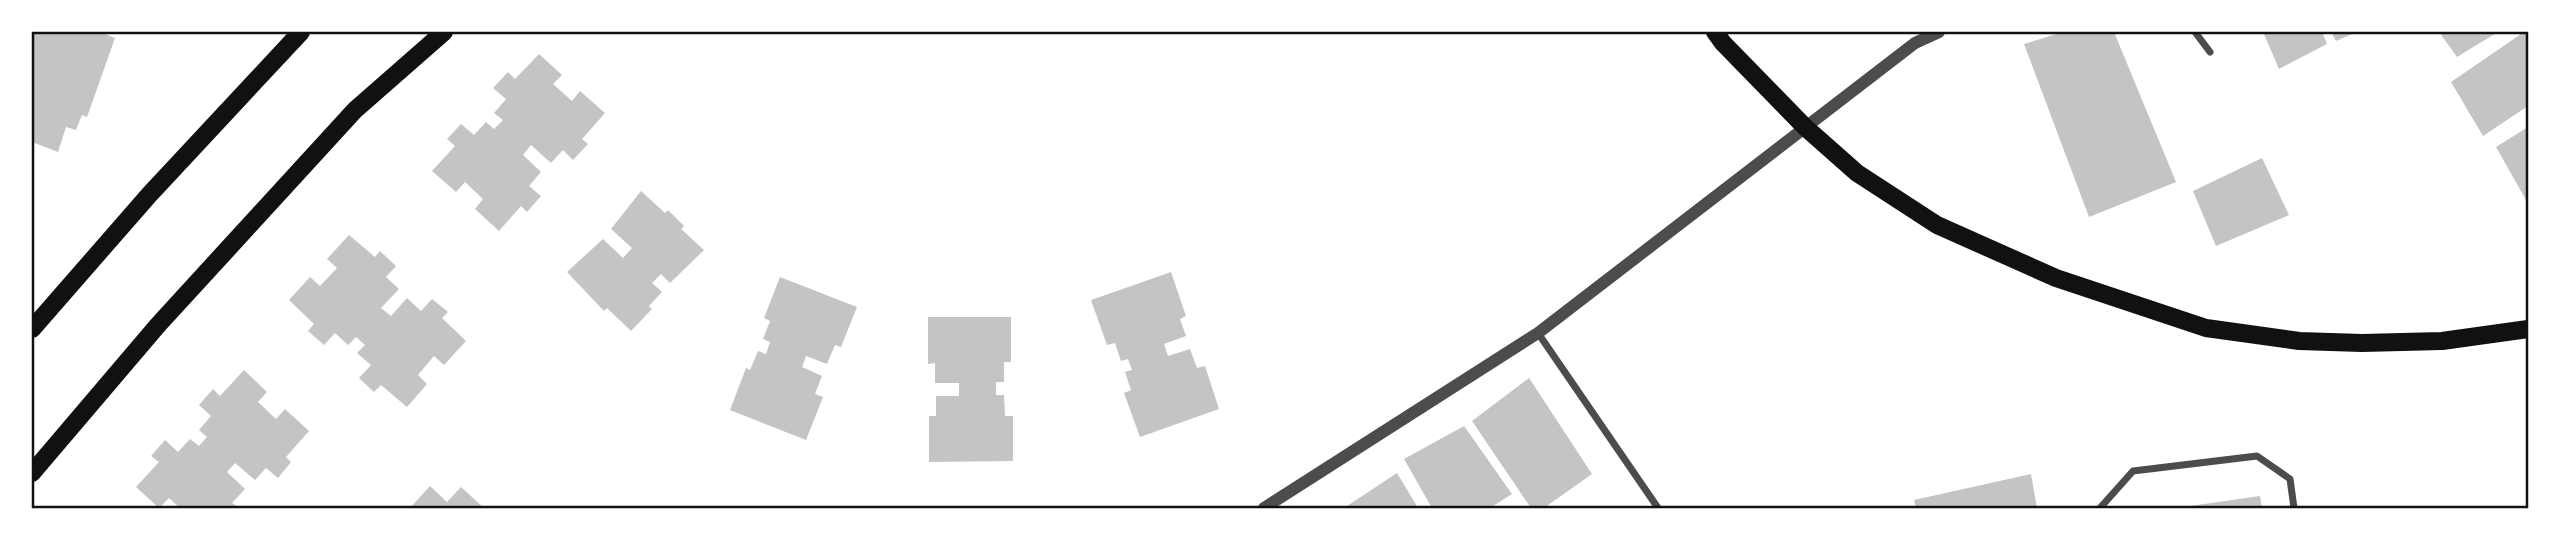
<svg xmlns="http://www.w3.org/2000/svg" width="2560" height="540" font-family="Raleway,sans-serif">
<style>
.building{fill:#c4c4c4}
.lines{fill:none;stroke-linecap:round;stroke-linejoin:round}
.minor{stroke:#4c4c4c;stroke-width:7}
.tertiary{stroke:#4c4c4c;stroke-width:12}
.primary{stroke:#111;stroke-width:18}
.neatline{fill:none;stroke:#111;stroke-width:2.5}
</style>
<rect width="100%" height="100%" fill="#fff"/>
<g class="building">
<polygon points="32,32 106,32 105,34 115,38 87,117 82,115 76,130 66,127 58,152 32,142"/>
<polygon points="2063,32 2114,32 2176,182 2089,217 2024,44"/>
<polygon points="2263,32 2322,32 2327,44 2279,69"/>
<polygon points="2331,32 2357,32 2336,41"/>
<polygon points="2439,32 2498,32 2457,57"/>
<polygon points="2524,32 2528,32 2528,106 2483,136 2451,82"/>
<polygon points="539,54 562,75 553,84 572,101 580,91 605,113 582,139 588,144 573,160 563,150 551,163 531,145 523,155 541,172 529,186 541,196 527,212 521,206 499,231 475,209 483,199 465,182 456,192 432,171 455,146 447,139 461,124 474,135 486,122 494,129 503,120 494,113 506,99 493,88 508,72 515,79"/>
<polygon points="2528,127 2528,199 2526,200 2496,147"/>
<polygon points="2262,158 2289,215 2216,246 2193,191"/>
<polygon points="641,191 665,213 668,210 684,226 681,229 704,250 670,283 661,274 652,283 662,292 649,306 652,309 631,331 607,308 604,311 567,272 603,239 623,258 632,248 611,229"/>
<polygon points="349,235 375,257 380,251 396,266 386,277 399,289 381,308 391,316 407,298 421,311 432,299 448,312 442,318 466,341 444,365 434,356 418,375 427,384 407,407 381,385 374,392 359,378 371,365 357,353 365,345 356,337 348,345 335,333 324,345 308,331 314,324 289,300 310,277 320,286 337,268 327,259"/>
<polygon points="1171,272 1186,316 1180,319 1186,336 1164,344 1168,356 1190,349 1197,368 1205,366 1219,409 1140,437 1124,393 1131,390 1125,372 1132,370 1128,359 1121,361 1115,343 1107,345 1091,300"/>
<polygon points="780,277 857,307 841,347 835,345 827,364 806,356 802,367 822,376 815,394 823,397 806,440 730,410 746,368 750,370 758,351 766,354 770,342 763,339 770,321 764,318"/>
<polygon points="928,317 1011,317 1011,362 1004,362 1004,382 996,382 996,395 1004,395 1005,416 1013,416 1013,461 929,462 929,416 936,416 936,396 959,396 959,383 935,383 935,363 928,364"/>
<polygon points="244,370 267,392 258,402 276,419 285,409 309,431 286,457 291,462 278,478 266,468 255,480 235,463 227,472 245,489 232,503 239,508 180,508 169,498 159,508 136,487 159,462 151,456 165,440 178,452 190,439 199,446 207,437 199,430 211,416 199,405 213,389 220,396"/>
<polygon points="1529,378 1592,474 1544,508 1531,508 1472,421"/>
<polygon points="1464,426 1512,494 1490,508 1432,508 1404,459"/>
<polygon points="1397,473 1418,508 1344,508"/>
<polygon points="2031,474 2037,508 1916,508 1914,500"/>
<polygon points="430,486 447,502 461,487 484,508 410,508"/>
<polygon points="2260,496 2262,508 2190,508 2190,506"/>
</g>
<g class="lines">
<g class="minor">
<polyline points="2195,32 2210,52"/>
<polyline points="1538,333 1658,508"/>
<polyline points="2100,508 2133,471 2257,456 2290,479 2294,508"/>
</g>
<polyline class="tertiary" points="1264,508 1538,333 1915,43 1939,32"/>
<g class="primary">
<polyline points="1715,32 1723,43 1805,127 1857,173 1937,225 2056,278 2206,328 2299,341 2362,343 2442,341 2528,329"/>
<polyline points="32,329 149,195 301,32"/>
<polyline points="32,473 158,325 355,110 444,32"/>
</g>
</g>
<rect width="2560" height="540" fill="none" stroke="#ffffff" stroke-width="66"/>
<rect x="33" y="33" width="2494" height="474" class="neatline"/>
</svg>
